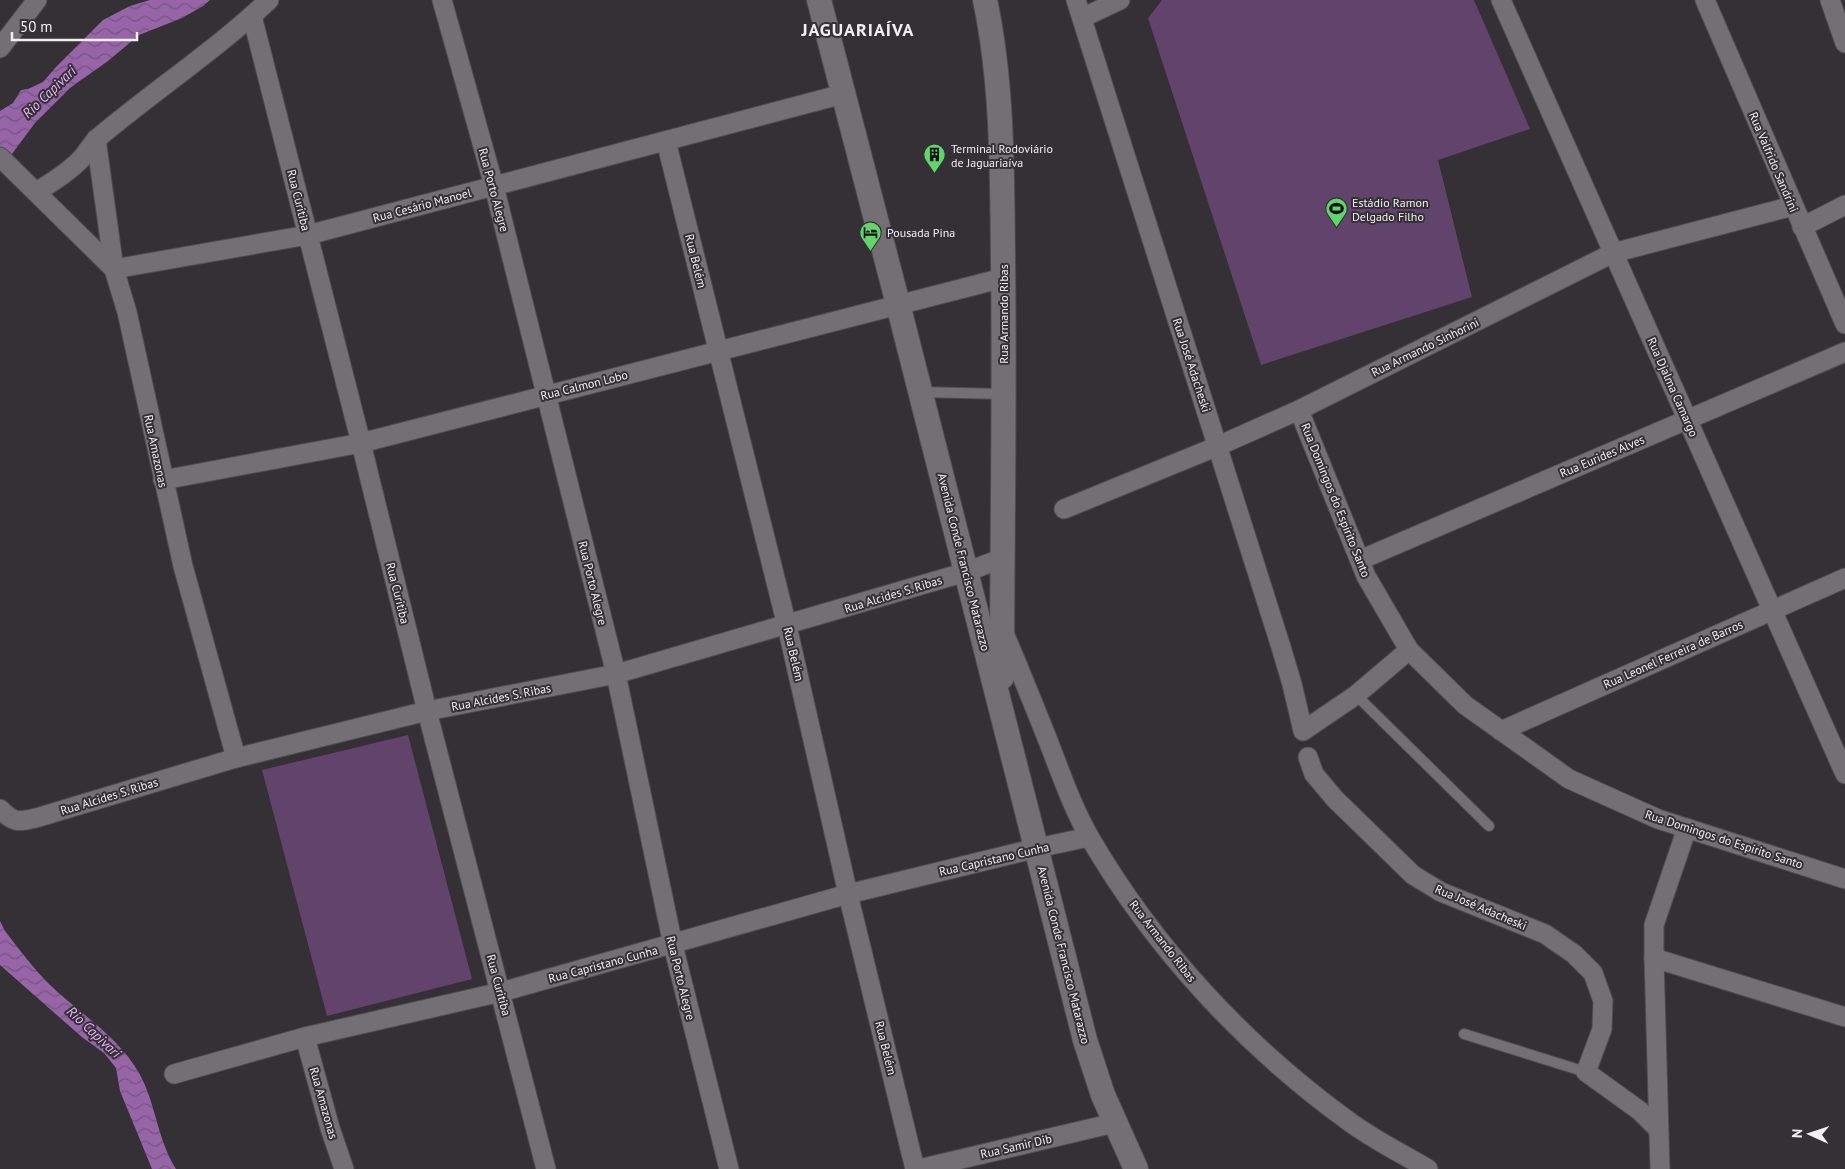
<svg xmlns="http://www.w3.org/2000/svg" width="1845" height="1169" font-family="'PT Sans',sans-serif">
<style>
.park{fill:#61436c}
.water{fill:url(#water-waves)}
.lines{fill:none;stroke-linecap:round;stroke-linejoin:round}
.service-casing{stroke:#4f4c50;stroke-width:12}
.minor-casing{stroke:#4f4c50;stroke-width:21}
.tertiary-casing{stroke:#4f4c50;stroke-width:26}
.service{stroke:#736f75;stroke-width:10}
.minor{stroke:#736f75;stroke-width:19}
.tertiary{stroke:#736f75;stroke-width:24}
.labels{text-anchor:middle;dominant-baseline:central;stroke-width:4;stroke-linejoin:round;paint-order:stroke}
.poi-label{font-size:12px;fill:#f2eff3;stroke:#343036;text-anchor:start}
.street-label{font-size:12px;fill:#f2eff3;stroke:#343036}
.water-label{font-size:14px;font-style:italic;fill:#e9b3fc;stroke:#343036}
.district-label{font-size:18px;font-weight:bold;letter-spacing:1px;fill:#f2eff3;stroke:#343036}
</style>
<defs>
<pattern id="water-waves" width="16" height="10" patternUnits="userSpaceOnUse" patternTransform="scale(1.25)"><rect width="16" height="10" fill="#9664a7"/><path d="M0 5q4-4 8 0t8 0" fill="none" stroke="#73577d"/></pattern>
</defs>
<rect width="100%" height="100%" fill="#343036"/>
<g class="park">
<polygon points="1162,0 1474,0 1530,129 1438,160 1472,297 1261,365 1148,18"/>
<polygon points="408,735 472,979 327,1016 262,770"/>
</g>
<g class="water">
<polygon points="150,0 210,0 203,6 182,18 139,35 108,61 70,88 35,123 0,170 0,111 13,103 21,90 28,89 43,82 56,67 103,20 130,6"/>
<path d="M0 921 5 931C19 949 33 968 49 984 79 1013 118 1036 139 1073 156 1103 157 1139 176 1169H152L120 1091 116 1068 104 1053 83 1038 0 965Z"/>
</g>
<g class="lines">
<defs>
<g id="service">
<polyline points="920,392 1003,394"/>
<polyline points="1356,695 1489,826"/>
<polyline points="1464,1034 1586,1072"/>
</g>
<g id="minor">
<polyline points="442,0 494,186 616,674 673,945 729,1169"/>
<polyline points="1076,0 1281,647 1292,684 1303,731 1356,695 1409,650"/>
<polyline points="1501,0 1845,774"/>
<polyline points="1705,0 1845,324"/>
<polyline points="1830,0 1845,43"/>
<polyline points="252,16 361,443 427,711 546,1169"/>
<polyline points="1082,18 1120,0"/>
<polyline points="0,48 37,0"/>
<polyline points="96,139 114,269 127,312 183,566 236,758"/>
<polyline points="666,141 787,626 848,894 915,1169"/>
<polyline points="0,157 114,269 308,235 843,94"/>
<path d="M36 192C53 182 69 172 82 158 88 151 92 143 99 137 155 90 216 50 269 0"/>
<polyline points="1802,227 1845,205"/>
<polyline points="1299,410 1366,576 1409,650 1465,705 1569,779 1658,819 1845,879"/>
<polyline points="163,480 361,443 1003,278"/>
<polyline points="1064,509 1218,446 1299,410 1613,253 1793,206"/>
<polyline points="1360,560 1845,352"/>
<path d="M1004 633C1019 668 1033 703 1047 738 1060 771 1072 807 1090 838 1154 948 1244 1045 1347 1120 1372 1139 1401 1153 1428 1169"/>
<polyline points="1501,731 1845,578"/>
<polyline points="1308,757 1314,774 1335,799 1413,875 1441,892 1545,934 1574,954 1593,973 1603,1001 1602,1029 1586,1072 1640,1111 1658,1129"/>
<path d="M0 809C14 823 17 822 36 818L236 758 427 711 616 674 966 572 1003 558"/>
<polyline points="1654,958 1845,1017"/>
<polyline points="305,1037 330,1128 344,1169"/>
<polyline points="174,1074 305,1037 501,992 848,894 1037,848 1089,837"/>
<polyline points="919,1169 1114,1123"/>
<polyline points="1660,1169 1654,958 1654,925 1687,828"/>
</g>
<g id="tertiary">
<polyline points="819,0 898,304 1085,1040 1103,1095 1136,1169"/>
<path d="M985 0C1003 85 1002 174 1003 260 1005 399 1002 538 1002 677"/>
</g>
</defs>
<use href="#service" class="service-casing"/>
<use href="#minor" class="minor-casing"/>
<use href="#tertiary" class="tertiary-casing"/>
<use href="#service" class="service"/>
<use href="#minor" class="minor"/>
<use href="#tertiary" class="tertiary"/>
</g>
<defs>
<symbol id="building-pin" viewBox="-11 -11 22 30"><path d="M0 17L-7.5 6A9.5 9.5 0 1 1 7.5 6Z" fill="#61d56a" stroke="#343036"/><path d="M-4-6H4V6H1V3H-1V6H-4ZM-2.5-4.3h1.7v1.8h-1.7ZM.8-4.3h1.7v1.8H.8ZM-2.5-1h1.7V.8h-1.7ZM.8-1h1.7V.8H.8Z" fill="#111"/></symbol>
<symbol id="stadium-pin" viewBox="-11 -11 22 30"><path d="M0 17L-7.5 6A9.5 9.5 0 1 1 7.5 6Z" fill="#61d56a" stroke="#343036"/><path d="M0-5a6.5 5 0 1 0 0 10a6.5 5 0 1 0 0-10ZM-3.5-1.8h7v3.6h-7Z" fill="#111"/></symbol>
<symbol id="hotel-pin" viewBox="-11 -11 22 30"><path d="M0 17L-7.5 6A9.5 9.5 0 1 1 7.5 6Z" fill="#61d56a" stroke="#343036"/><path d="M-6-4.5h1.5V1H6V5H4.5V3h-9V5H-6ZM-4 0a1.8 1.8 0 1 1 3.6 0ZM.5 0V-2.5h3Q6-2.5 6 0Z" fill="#111"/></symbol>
</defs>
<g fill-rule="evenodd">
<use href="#building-pin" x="922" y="142" width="25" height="34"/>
<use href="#stadium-pin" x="1324" y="196" width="25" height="34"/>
<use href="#hotel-pin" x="858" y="220" width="25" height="34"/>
</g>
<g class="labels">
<g class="poi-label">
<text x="951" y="148">Terminal Rodoviário<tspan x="951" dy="14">de Jaguariaíva</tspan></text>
<text x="1352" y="202">Estádio Ramon<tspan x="1352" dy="14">Delgado Filho</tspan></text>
<text x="887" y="232">Pousada Pina</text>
</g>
<g class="street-label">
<text transform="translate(1774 162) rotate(67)">Rua Valfrido Sandrini</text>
<text transform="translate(494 190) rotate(75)">Rua Porto Alegre</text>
<text transform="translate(299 200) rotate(76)">Rua Curitiba</text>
<text transform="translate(422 205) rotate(-15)">Rua Cesário Manoel</text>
<text transform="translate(696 261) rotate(76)">Rua Belém</text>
<text transform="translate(1003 314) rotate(-90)">Rua Armando Ribas</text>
<text transform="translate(1425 347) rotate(-26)">Rua Armando Sinhorini</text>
<text transform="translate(1192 365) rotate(72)">Rua José Adacheski</text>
<text transform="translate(584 385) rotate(-14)">Rua Calmon Lobo</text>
<text transform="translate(1673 387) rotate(66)">Rua Djalma Camargo</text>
<text transform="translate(156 451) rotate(78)">Rua Amazonas</text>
<text transform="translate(1602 456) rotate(-23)">Rua Eurides Alves</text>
<text transform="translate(1336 500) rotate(68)">Rua Domingos do Espírito Santo</text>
<text transform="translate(964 562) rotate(76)">Avenida Conde Francisco Matarazzo</text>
<text transform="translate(593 583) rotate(76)">Rua Porto Alegre</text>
<text transform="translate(398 593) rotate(76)">Rua Curitiba</text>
<text transform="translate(893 594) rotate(-17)">Rua Alcides S. Ribas</text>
<text transform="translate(794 654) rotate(77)">Rua Belém</text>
<text transform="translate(1673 654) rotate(-24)">Rua Leonel Ferreira de Barros</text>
<text transform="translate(501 697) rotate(-11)">Rua Alcides S. Ribas</text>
<text transform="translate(109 796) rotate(-17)">Rua Alcides S. Ribas</text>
<text transform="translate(1724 839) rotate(18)">Rua Domingos do Espírito Santo</text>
<text transform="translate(994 859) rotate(-13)">Rua Capristano Cunha</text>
<text transform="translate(1481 907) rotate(23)">Rua José Adacheski</text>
<text transform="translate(1163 941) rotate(52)">Rua Armando Ribas</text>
<text transform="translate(1064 955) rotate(76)">Avenida Conde Francisco Matarazzo</text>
<text transform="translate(603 964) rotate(-15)">Rua Capristano Cunha</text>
<text transform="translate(681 978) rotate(76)">Rua Porto Alegre</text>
<text transform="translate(499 985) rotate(75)">Rua Curitiba</text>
<text transform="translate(886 1048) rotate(76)">Rua Belém</text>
<text transform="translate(324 1103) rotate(74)">Rua Amazonas</text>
<text transform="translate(1016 1146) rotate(-13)">Rua Samir Dib</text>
</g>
<g class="water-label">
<text transform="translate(49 92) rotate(-44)">Rio Capivari</text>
<text transform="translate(94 1032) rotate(43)">Rio Capivari</text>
</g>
<g class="district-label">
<text x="858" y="29">JAGUARIAÍVA</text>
</g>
</g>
<g transform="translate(1810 1134) rotate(273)" stroke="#343036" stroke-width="4" paint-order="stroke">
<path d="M0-4L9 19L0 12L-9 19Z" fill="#f2eff3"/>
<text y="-8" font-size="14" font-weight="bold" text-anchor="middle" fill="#f2eff3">N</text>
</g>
<path d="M12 32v8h125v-8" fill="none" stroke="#f2eff3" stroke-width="2.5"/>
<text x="20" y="32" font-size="15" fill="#f2eff3" stroke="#343036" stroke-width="4" paint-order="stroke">50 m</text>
</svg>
